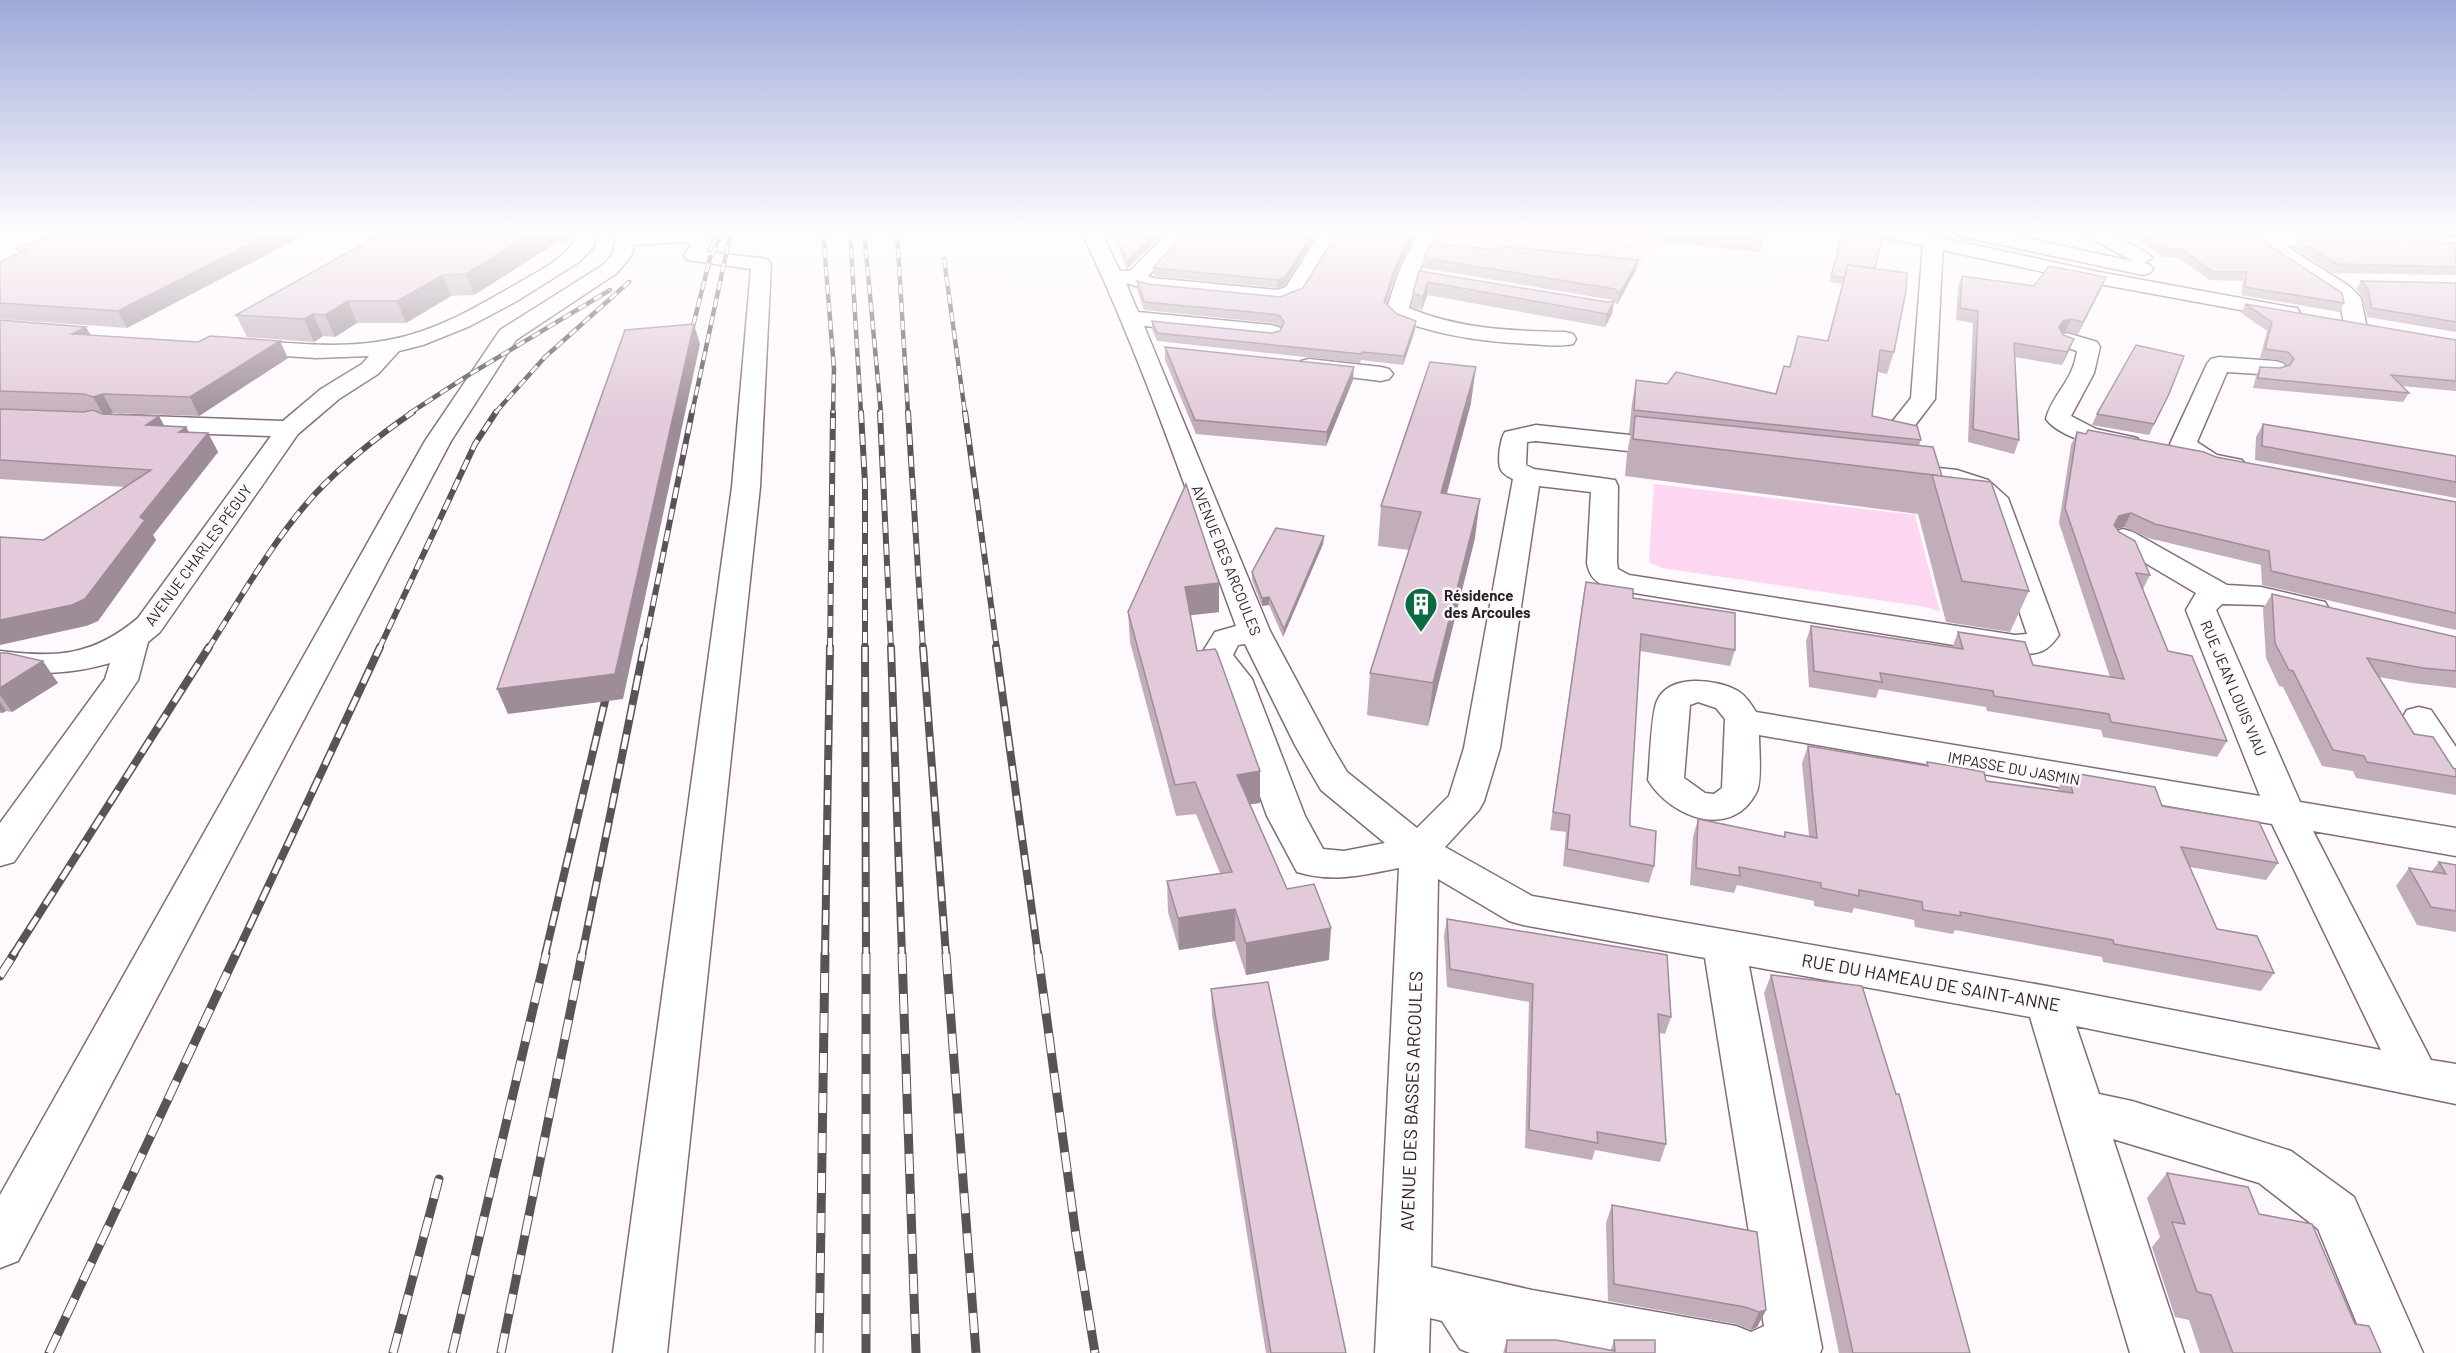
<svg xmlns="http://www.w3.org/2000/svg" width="2456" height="1353" font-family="Barlow,sans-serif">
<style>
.green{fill:#fdd6f2}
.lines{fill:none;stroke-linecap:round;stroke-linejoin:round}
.minor-casing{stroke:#826c7b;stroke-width:3}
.major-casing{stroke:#826c7b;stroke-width:3}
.path{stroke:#beb8bc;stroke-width:2;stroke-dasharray:2 2;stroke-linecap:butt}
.minor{fill:#fff;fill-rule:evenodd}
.major{fill:#fff;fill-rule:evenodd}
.rail-far3-casing{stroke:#5a5257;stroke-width:4.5}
.rail-far2-casing{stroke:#5a5257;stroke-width:6}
.rail-far1-casing{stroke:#5a5257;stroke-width:8}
.rail-casing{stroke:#5a5257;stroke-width:9}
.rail-far3{stroke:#fef9fc;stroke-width:3;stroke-dasharray:9;stroke-linecap:butt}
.rail-far2{stroke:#fef9fc;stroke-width:4;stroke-dasharray:11;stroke-linecap:butt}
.rail-far1{stroke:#fef9fc;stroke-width:5;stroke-dasharray:15;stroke-linecap:butt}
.rail{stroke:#fef9fc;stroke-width:7;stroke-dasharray:20;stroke-linecap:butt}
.wall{fill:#c2aebb}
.shaded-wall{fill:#9e8d99}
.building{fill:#e2cada;stroke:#9e8d99;stroke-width:1.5}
.labels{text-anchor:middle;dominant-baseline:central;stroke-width:5;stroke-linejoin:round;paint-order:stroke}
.street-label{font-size:15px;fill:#2b2228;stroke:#fef9fc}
.poi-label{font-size:15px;font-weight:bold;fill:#2b2228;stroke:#fef9fc;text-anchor:start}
.near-street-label{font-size:18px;fill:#2b2228;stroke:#fef9fc}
</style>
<rect width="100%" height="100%" fill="#fef9fc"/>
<g class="green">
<polygon points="1439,231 1662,231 1639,269 1432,248"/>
<polygon points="1654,484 1915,515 1940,612 1926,607 1662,568 1649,562"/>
</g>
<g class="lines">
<defs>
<g id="minor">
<path d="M580 231H599L592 249 579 262 517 301 470 326 423 345 399 351 378 374 339 399 298 434 160 632 148 642 138 680 14 862 0 866V823L105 679 110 663C72 674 39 675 0 671V651C57 658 93 656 138 618L271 436 120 431 111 428 107 423 111 418 120 415 283 421 321 389 362 364 369 356 316 358 238 353 230 351 227 346 230 341 238 339C289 343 343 350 393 339 438 330 480 305 518 283 543 269 568 257 580 231Z"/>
<path d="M618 231H637V233C661 232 685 230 709 236L712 240 706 252 761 258 768 260 771 264 760 487 667 1353H613L732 487 751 269 687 260 684 256 691 244 681 242 634 245 631 256 617 273 516 340 451 441 18 1261 0 1268V1195L425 441 500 330 603 265 612 255Z"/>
<path d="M1081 231H1100L1120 271H1130L1170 231H1190L1148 276 1153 278 1277 290 1286 287 1321 231H1340L1301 295 1279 303 1148 290 1126 283 1138 312 1271 325 1279 327 1282 332 1279 337 1271 339 1144 326 1270 631 1331 745 1347 772 1417 828 1449 796 1464 748 1513 479C1509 477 1504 475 1501 470 1497 462 1500 439 1505 432L1536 425 1957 470 1988 480 2008 498 2059 635C2045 655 2038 653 2015 655L1610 589C1597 582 1590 579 1587 563L1591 492 1539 486 1500 748 1484 801 1479 810 1445 847 1532 896 2047 986 2381 1050 2272 824 1759 735C1759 749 1762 779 1757 791 1733 841 1671 818 1648 780 1650 763 1651 714 1657 701 1669 673 1717 679 1738 691 1746 696 1751 704 1756 712L2260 796 2186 610 2196 593 2113 544 2109 538 2113 532 2123 529 2133 532 2227 585 2261 587 2325 602 2329 609 2325 616 2314 618 2261 605 2222 604 2216 610 2300 802 2456 828V856L2313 831 2431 1060 2456 1064V1104L2076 1026 2099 1094 2132 1101 2291 1151 2354 1197 2423 1353H2369L2318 1229 2259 1183 2113 1139 2184 1353H2130L2030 1017 1749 966 1822 1348 1820 1353H1470L1460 1349 1442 1321 1430 1318 1429 1353H1375L1399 868C1362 875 1334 883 1297 872L1267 816 1219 681 1200 656 1215 632 1236 626C1187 494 1142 358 1081 231ZM1536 441 1952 486 1968 492 1982 502 2027 634 2015 635 1629 575 1618 569 1617 563 1618 486 1615 480 1534 469 1526 465 1527 442ZM1245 644 1295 745 1321 790 1385 843 1344 851 1323 849 1305 816 1252 679 1233 655 1238 645ZM1698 702 1716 708 1725 719 1722 788 1714 794 1705 793 1684 778 1690 705ZM1438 879 1509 921 1523 925 1705 958 1764 1326 1751 1332 1736 1326 1532 1290 1431 1267Z"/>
<path d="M1418 231H1437L1418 274 1409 308C1458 329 1512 331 1565 332L1573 334 1576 339 1573 344C1559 347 1545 345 1531 344 1482 342 1434 335 1389 316L1386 311 1398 274Z"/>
<polygon points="1955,231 1993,231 2132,261 2085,235 2083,231 2107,231 2149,254 2152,258 2144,263 2150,265 2153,269 2150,273 2143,275 1964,237 1957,235"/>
<path d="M2264 234 2456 237V249L2286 246 2349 286 2361 298 2366 324 2363 329 2355 331 2347 329C2340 318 2344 304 2335 294L2257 245 2254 240 2257 236Z"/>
<polygon points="1933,237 1940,239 1943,243 1935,399 1910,432 1901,435 1892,432 1888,427 1911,398 1923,243 1926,239"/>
<path d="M2067 333 2097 342 2100 347 2094 373 2071 416 2096 429 2137 438 2141 443 2137 448C2115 454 2059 438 2046 419 2052 394 2073 382 2077 351L2059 345 2056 340 2059 335Z"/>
<path d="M2219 357 2275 361 2283 363 2287 368 2283 373 2275 375 2227 372 2197 442 2217 455 2242 460 2246 466 2242 472C2219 477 2184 464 2170 444L2207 364 2211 359Z"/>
<polygon points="1309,359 1381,367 1389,369 1393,374 1389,379 1381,381 1301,371 1297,366 1301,361"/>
<polygon points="2419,707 2431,710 2456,747 2456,786 2443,783 2402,718 2407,710"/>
</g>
<polygon id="major" points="1873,231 1910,231 2099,272 2289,307 2297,308 2300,313 2297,318 2289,319 2099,284 1882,237 1875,235"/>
</defs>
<use href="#minor" class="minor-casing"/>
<use href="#major" class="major-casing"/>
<g class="path">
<polyline points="1509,231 1511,244 1526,250"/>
<polyline points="1593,256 1634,244 1633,231"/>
</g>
<use href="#minor" class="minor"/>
<use href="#major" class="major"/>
<defs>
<g id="rail-far3">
<polyline points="823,231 834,369 833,413"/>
<polyline points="850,231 861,413"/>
<polyline points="864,231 881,413"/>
<polyline points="897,231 908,413"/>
<polyline points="944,259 965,413"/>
<polyline points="689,342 710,258 724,231"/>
<polyline points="410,413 467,376 610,290"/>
<polyline points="495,413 545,357 629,282"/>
<polyline points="692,413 731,231"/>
</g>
<g id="rail-far2">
<polyline points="861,412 865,484 865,649"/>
<polyline points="880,412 891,649"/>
<polyline points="908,412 923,649"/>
<polyline points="965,412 997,649"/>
<path d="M208 649C242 596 273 540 315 494 344 463 378 436 413 412"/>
<polyline points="379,649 475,444 496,412"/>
<polyline points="644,649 692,412"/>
<polyline points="830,649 833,412"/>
</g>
<g id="rail-far1">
<polyline points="865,647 866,955"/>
<polyline points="891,647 902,955"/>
<polyline points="923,647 946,955"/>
<polyline points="996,647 1038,955"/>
<polyline points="13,955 209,647"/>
<polyline points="236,955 380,647"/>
<polyline points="545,955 609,684"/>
<polyline points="582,955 644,647"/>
<polyline points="825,955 830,647"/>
</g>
<g id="rail">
<polyline points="866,954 866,1353"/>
<polyline points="902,954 916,1353"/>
<polyline points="946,954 976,1353"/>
<polyline points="1038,954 1076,1236 1095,1353"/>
<polyline points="0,976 14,954"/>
<polyline points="49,1353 236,954"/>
<polyline points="393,1353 439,1179"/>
<polyline points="452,1353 546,954"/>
<polyline points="501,1353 582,954"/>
<polyline points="819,1353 825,954"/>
</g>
</defs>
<use href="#rail-far3" class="rail-far3-casing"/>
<use href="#rail-far2" class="rail-far2-casing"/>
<use href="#rail-far1" class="rail-far1-casing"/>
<use href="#rail" class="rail-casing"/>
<use href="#rail-far3" class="rail-far3"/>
<use href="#rail-far2" class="rail-far2"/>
<use href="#rail-far1" class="rail-far1"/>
<use href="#rail" class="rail"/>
</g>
<g class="wall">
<polygon points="312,231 127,328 0,319 0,262 19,253 16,249"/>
<polygon points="471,231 571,231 565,244 556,243 474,295 451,296 406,323 357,323 335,337 323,336 314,342 247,337 236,315 484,237"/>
<polygon points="1111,231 1166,231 1127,269"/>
<polygon points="1186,231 1318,231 1285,285 1277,288 1154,276 1153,268"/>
<polygon points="1660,231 1763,231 1763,241 1760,252 1658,241"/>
<polygon points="1844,231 1875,268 1894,352 1887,374 1878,372 1872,416 1921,440 1919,445 2029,591 2010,632 1946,622 1918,514 1625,476 1627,453 1631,433 1629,433 1632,403 1636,380 1776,394 1789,367 1827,341 1842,284 1829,282"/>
<polygon points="2126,231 2456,231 2456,235 2264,232 2257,234 2260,239 2344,303 2340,312 2241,295 2243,281 2209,280 2177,257 2162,257"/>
<polygon points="1415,233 1396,273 1386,304 1415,330 1403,365 1361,360 1360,363 1157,341 1152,329 1152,321 1271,333 1280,331 1281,327 1280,325 1272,323 1144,310 1137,289 1137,281 1147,284 1280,297 1303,288"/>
<polygon points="2298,240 2456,243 2456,275 2333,273 2294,248"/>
<polygon points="1497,250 1638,260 1636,270 1617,305 1613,300 1423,268 1424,258"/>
<polygon points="1419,271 1607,302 1614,301 1612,314 1605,327 1427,295 1422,310 1412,307 1413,293"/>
<polygon points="1962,276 2034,286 2101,289 2078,334 2066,331 2062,332 2063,335 2074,339 2062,365 2015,357 2019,440 2014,454 1968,442 1973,323 1956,320 1958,287"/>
<polygon points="2361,281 2456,283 2456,332 2367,317 2363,298 2356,289"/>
<polygon points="2245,304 2456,340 2456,391 2402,386 2409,393 2403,402 2253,388 2256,376 2260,367 2280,368 2288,366 2284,361 2260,358 2267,331 2241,313"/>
<polygon points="0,320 91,335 288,358 199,416 113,413 108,414 159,416 164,426 186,427 189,432 208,433 218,452 153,535 156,540 98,621 86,626 44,540 125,487 0,479"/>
<polygon points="1165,347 1353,380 1326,446 1196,434 1165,360"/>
<polygon points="2169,394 2149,435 2092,425 2097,414"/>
<polygon points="1471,403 1447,494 1475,538 1428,726 1367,715 1370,673 1409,550 1378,546 1381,506"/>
<polygon points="2263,424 2456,456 2456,498 2255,460 2256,437"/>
<polygon points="2077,432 2456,502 2456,630 2262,585 2261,565 2148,538 2124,527 2117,529 2150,575 2143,589 2168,651 2227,741 2217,757 2103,737 2101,730 1987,711 1986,707 1879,689 1876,698 1809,687 1806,641 1811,626 1952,648 1958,632 2033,665 2110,677 2059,523 2071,445"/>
<polygon points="1324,536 1323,544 1283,637 1269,605 1262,606 1252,580 1252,572"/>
<polygon points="1586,582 1633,598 1735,650 1730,666 1640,651 1630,816 1630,826 1654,866 1649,883 1563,866 1566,832 1550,830 1583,597"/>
<polygon points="1219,583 1219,612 1190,615 1197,651 1260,771 1260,803 1250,804 1287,889 1329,960 1246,975 1235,941 1179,950 1168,912 1167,881 1220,873 1196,814 1176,816 1130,642 1128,612"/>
<polygon points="2272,594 2456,637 2456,688 2412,683 2379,677 2414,734 2453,768 2456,769 2456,795 2356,778 2353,771 2322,766 2283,687 2279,686 2266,658 2263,609"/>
<polygon points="0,653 58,683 12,712 6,711 2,713 0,713"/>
<polygon points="1808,746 1925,766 1927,762 1986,781 2059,791 2058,789 2067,772 2162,806 2278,863 2266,880 2190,867 2217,929 2274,973 2261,991 2103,962 2102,957 1955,930 1953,934 1915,927 1914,920 1854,908 1852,913 1814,906 1814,901 1737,885 1734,893 1690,885 1693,837 1698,819 1784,836 1785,832 1809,836 1802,763"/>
<polygon points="2439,862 2456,865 2456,932 2417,925 2396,886 2409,868 2431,872"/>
<polygon points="1447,919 1671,1017 1665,1034 1659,1033 1666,1144 1660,1162 1595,1150 1592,1160 1525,1148 1529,1002 1447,987 1444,936"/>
<polygon points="1771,975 1970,1353 1839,1353 1764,993"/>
<polygon points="1211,989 1346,1353 1266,1353 1212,1015"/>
<polygon points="2167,1173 2259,1214 2381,1353 2200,1353 2189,1320 2175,1317 2152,1247 2160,1237 2147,1198"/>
<polygon points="1612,1205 1766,1310 1757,1327 1751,1330 1736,1324 1608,1301 1606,1223"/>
<polygon points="1507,1340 1611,1350 1614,1340 1655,1353 1503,1353"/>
</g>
<g class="shaded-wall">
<polygon points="275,231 312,231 127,328 118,311"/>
<polygon points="536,231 552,231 556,243 474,295 466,274"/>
<polygon points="562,231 571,231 565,244"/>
<polygon points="1158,231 1166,231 1127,269 1127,261"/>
<polygon points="1314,231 1318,231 1285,285 1277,288 1277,280"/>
<polygon points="1412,231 1415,231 1415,233 1396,273 1384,310 1384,302 1396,265"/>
<polygon points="2256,231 2264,231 2255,235"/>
<polygon points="1638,260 1636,270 1617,305 1619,294"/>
<polygon points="443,275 451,296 406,323 397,301"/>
<polygon points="2106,277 2101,289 2078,334 2083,322"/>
<polygon points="1428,282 1427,295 1422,310 1423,297"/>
<polygon points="348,301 357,323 335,337 325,315"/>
<polygon points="1614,301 1612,314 1605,327 1607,314"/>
<polygon points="313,314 323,336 314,342 304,319"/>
<polygon points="2071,319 2066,331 2058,333 2059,327 2063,321"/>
<polygon points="1416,321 1415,330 1403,365 1404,356"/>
<polygon points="694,324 700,344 623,699 508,714 497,689"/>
<polygon points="86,327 96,344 72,334"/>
<polygon points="2074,339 2069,351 2062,365 2067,352"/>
<polygon points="280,341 288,358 199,416 190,397"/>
<polygon points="1354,367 1353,380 1326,446 1327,432"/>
<polygon points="1476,367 1471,403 1436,532 1441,493"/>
<polygon points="103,394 113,413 104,416 93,397"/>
<polygon points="159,416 169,435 146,425"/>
<polygon points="186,427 196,446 179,432"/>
<polygon points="208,433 218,452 153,535 156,540 98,621 86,626 0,645 0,620 140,517"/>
<polygon points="1480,499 1475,538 1428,726 1433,683"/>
<polygon points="2131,513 2124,527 2112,530 2107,539 2119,516"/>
<polygon points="1324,536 1323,544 1283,637 1284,629"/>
<polygon points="1219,583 1219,612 1185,616 1185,587"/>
<polygon points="1269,597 1269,605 1262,606 1262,598"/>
<polygon points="43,661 58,683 12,712 0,695 0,688"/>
<polygon points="0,702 6,711 2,713 0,711"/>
<polygon points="1260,771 1260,803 1237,806 1237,775"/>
<polygon points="1235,909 1235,941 1179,950 1178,918"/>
<polygon points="1331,928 1329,960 1246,975 1246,943"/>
<polygon points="1766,1310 1757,1327 1751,1330 1759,1312"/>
</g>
<g class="building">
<polygon points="64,231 275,231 118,311 0,303 0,262 27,250 16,249"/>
<polygon points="386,231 468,231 483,238 492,236 496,231 536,231 466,274 443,275 397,301 348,301 325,315 313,314 304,319 236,315"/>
<polygon points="1114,231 1158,231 1127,261"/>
<polygon points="1186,231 1314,231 1285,277 1277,280 1153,268"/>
<polygon points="1338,231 1412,231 1396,265 1384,302 1397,314 1416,321 1404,356 1362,352 1361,354 1157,333 1152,321 1271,333 1280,331 1284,322 1280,316 1272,314 1144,302 1137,281 1147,284 1280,297 1303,288"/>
<polygon points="1674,231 1763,231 1763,241"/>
<polygon points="1844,231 1882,238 1875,268 1848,265 1844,278 1831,276"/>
<polygon points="2140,231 2256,231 2260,239 2342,293 2344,303 2245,287 2247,272 2213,272 2181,249 2166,249"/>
<polygon points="2298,240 2456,243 2456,267 2337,264"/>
<polygon points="1431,243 1497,250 1498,246 1638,260 1619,294 1615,289 1424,258"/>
<polygon points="1848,265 1907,273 1906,291 1894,352 1880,350 1872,416 1917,426 1921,440 1634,410 1636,380 1667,384 1676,372 1776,394 1784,366 1790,367 1798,336 1828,341"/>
<polygon points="2049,266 2106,277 2083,322 2071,319 2063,321 2059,327 2063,335 2074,339 2067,352 2014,343 2019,440 1973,429 1978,311 1960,308 1962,276 2034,286"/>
<polygon points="1419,271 1607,302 1614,301 1607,314 1428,282 1423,297 1413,293"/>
<polygon points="2361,281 2456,283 2456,322 2372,308 2368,289"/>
<polygon points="2245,304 2456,340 2456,381 2391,375 2409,393 2258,378 2260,367 2280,368 2290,365 2294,359 2288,352 2265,349 2272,322"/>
<polygon points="0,320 86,327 72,334 198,342 210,336 280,341 190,397 103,394 93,397 84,394 0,391"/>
<polygon points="694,324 615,674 497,689 625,330"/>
<polygon points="2136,345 2184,356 2169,394 2154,424 2097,414"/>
<polygon points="1165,347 1354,367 1327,432 1195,420"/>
<polygon points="1430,362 1476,367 1441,493 1480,499 1433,683 1370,673 1421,512 1381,506"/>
<polygon points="0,409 84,412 93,410 102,414 159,416 146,425 186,427 179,432 208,433 140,517 145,520 85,599 72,605 0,620 0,537 44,540 151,470 0,460"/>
<polygon points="1635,416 1933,447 1942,476 1633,439"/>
<polygon points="2263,424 2456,456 2456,482 2262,446"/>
<polygon points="2088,430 2204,452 2216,457 2456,502 2456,613 2271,571 2269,551 2155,524 2131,513 2119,516 2114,525 2119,532 2135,541 2150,575 2136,573 2168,651 2192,656 2227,741 2111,722 2109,714 1994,696 1993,691 1880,673 1882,682 1814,671 1811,626 1963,649 1958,632 2025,642 2033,665 2124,679 2065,508 2077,432 2086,434"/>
<polygon points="1932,475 1991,482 2029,591 1962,581"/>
<polygon points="1186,484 1219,583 1185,587 1197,651 1215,649 1217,652 1260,771 1237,775 1287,889 1314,884 1331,928 1246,943 1235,909 1178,918 1167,881 1232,872 1195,782 1175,785 1128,612"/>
<polygon points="1276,528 1324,536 1284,629 1269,597 1262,598 1252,572"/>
<polygon points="1586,582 1633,589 1633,598 1735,613 1735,650 1641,634 1630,816 1630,826 1656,831 1654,866 1567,849 1570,815 1553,812"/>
<polygon points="2272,594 2456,637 2456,671 2423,668 2367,658 2414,734 2433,737 2453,768 2456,769 2456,777 2367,762 2364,756 2333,750 2293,671 2289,670 2275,643"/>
<polygon points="0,653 7,653 43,661 0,688"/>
<polygon points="1808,746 1928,766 1927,762 1952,766 1984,772 1986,781 2073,793 2067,772 2155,787 2162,806 2259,822 2278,863 2181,847 2217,929 2257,936 2274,973 2114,944 2113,940 1960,912 1961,916 1923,910 1922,902 1859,890 1859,896 1821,888 1821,883 1739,867 1740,876 1696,868 1698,819 1785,837 1785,832 1817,838"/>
<polygon points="2439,862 2456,865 2456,911 2431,907 2409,868 2446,874"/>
<polygon points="1447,919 1667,955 1671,1017 1658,1014 1666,1144 1597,1132 1598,1143 1529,1130 1533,984 1450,969"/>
<polygon points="1771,975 1862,986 1896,1094 1899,1094 1970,1353 1853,1353"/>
<polygon points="1268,982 1346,1353 1271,1353 1211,989"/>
<polygon points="2167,1173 2248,1187 2259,1214 2312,1224 2355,1324 2369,1326 2381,1353 2233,1353 2211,1295 2197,1292 2172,1222 2185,1224"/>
<polygon points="1612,1205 1757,1232 1766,1310 1759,1312 1745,1307 1614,1284"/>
<polygon points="1507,1340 1556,1340 1615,1351 1614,1340 1655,1340 1655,1353 1506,1353"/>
</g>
<linearGradient id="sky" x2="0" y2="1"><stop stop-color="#9faada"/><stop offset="0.55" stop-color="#fffcfe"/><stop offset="1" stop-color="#fffcfe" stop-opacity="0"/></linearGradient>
<rect width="2456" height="421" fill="url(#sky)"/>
<defs>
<symbol id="building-pin" viewBox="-11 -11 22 30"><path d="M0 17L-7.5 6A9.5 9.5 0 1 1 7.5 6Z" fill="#0a6b40" stroke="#fef9fc"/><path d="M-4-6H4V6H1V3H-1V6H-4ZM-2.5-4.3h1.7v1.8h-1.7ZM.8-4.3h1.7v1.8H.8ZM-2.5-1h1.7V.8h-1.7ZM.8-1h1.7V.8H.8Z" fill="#fff"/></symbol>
</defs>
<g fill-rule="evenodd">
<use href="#building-pin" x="1402" y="585" width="38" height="52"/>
</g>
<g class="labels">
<g class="street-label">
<text transform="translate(198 555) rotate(-54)">AVENUE CHARLES PÉGUY</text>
<text transform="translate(1227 560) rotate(68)">AVENUE DES ARCOULES</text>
<text transform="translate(2234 688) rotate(67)">RUE JEAN LOUIS VIAU</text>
<text transform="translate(2014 768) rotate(10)">IMPASSE DU JASMIN</text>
</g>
<g class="poi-label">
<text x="1444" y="595">Résidence<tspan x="1444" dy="17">des Arcoules</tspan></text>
</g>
<g class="near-street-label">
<text transform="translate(1931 982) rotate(10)">RUE DU HAMEAU DE SAINT-ANNE</text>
<text transform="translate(1411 1101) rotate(-88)">AVENUE DES BASSES ARCOULES</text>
</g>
</g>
</svg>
